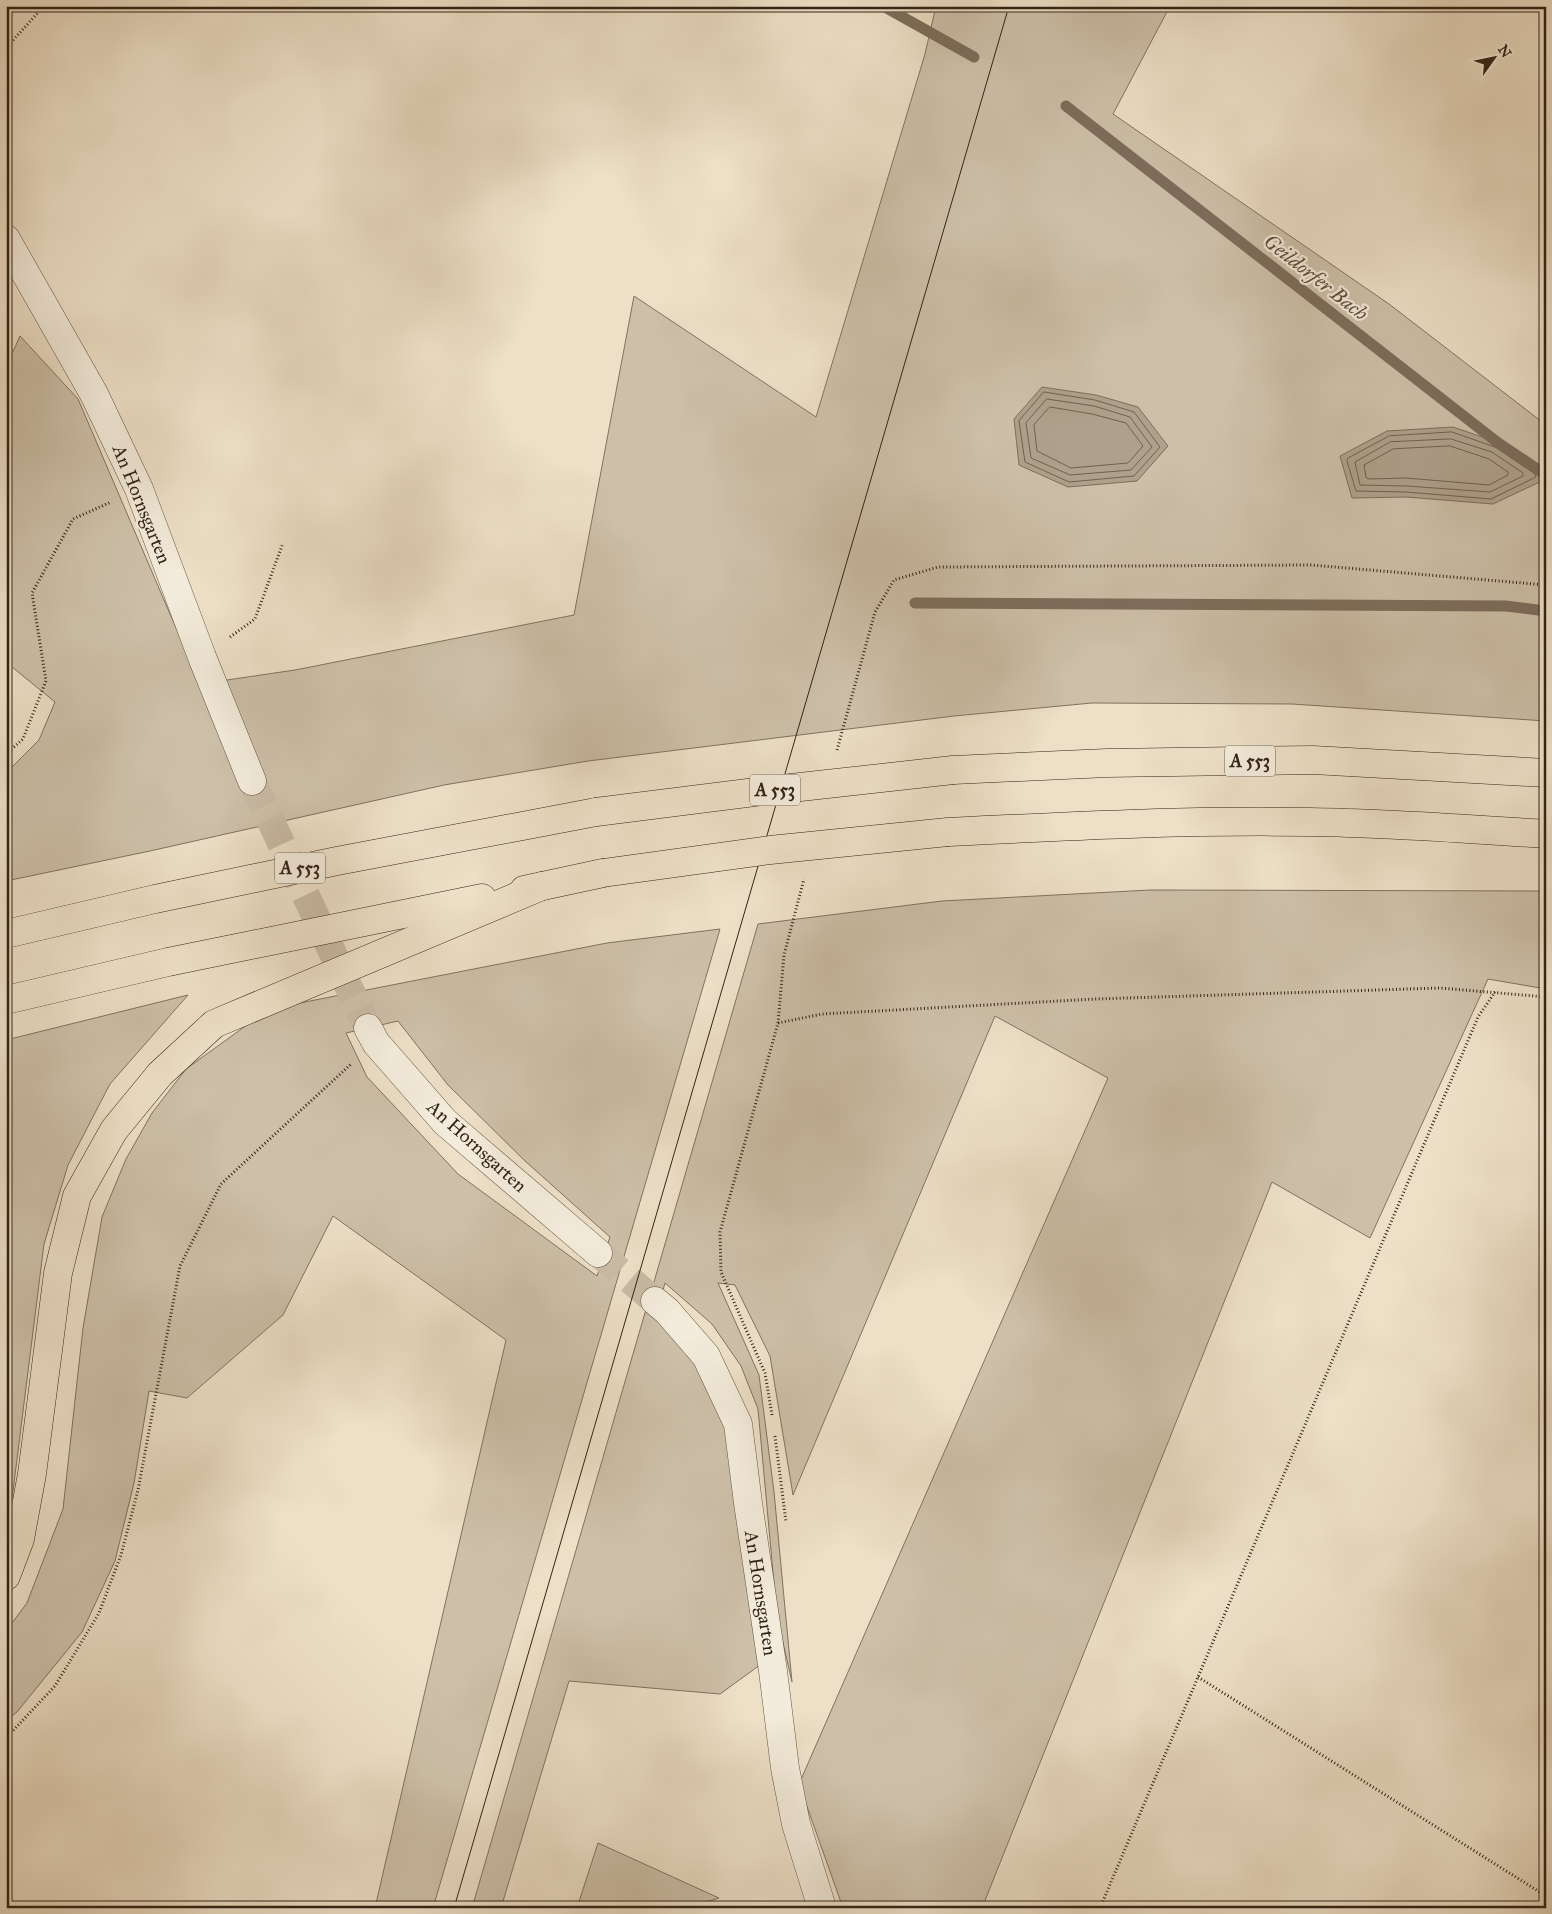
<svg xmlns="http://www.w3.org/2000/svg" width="1552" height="1914" font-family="'IM FELL Great Primer',serif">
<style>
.green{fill:#cdc0a9;stroke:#807260;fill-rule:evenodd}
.water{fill:#aea08b;stroke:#7d6e5c}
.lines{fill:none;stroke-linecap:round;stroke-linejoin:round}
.shore{stroke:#706250;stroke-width:1}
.stream{stroke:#7d6e5c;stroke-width:11}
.minor-tunnel{stroke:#c8baa4;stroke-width:28;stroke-dasharray:28 14;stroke-linecap:butt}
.minor-casing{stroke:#625242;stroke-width:29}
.motorway-casing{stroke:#332316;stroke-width:29}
.path{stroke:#332316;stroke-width:3;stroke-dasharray:1 2.5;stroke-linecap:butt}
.minor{stroke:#f3ebdb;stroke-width:28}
.motorway{stroke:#ede0c7;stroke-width:28}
.tram{stroke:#332316;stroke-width:1}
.motorway-bridge-casing{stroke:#332316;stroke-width:29;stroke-linecap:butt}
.motorway-bridge{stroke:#ede0c7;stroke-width:28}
.labels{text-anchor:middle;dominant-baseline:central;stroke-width:4.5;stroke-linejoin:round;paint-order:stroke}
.shield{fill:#f3ebdb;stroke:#6d5f51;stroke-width:1}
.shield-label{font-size:18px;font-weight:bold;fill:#332316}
.street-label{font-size:19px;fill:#332316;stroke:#f3ebdb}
.water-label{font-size:20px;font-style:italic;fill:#5e4f3f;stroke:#f3ebdb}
</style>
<rect width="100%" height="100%" fill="#ede0c7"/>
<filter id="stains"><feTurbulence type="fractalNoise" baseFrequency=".004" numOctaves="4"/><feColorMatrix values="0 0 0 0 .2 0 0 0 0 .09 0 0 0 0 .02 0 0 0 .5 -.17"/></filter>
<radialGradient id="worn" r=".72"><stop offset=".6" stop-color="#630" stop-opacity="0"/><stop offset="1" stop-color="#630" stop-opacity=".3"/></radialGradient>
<g class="green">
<polygon points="936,6 1170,6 1113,114 1389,304 1546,425 1546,721 1292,704 1092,703 954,716 588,761 444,785 150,851 6,881 6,773 39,740 55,702 6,662 6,367 20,336 78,399 200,684 295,670 574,615 634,296 816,417 925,54"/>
<polygon points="1150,890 1546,891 1546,989 1488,979 1370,1238 1272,1182 982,1908 843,1908 799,1784 1108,1078 995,1016 793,1495 770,1356 735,1285 718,1283 759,1375 774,1492 792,1682 777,1616 758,1409 741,1366 712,1324 665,1283 657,1311 697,1352 732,1430 760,1665 720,1694 569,1681 501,1908 472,1908 758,924 942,901"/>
<path d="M720 929 433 1908H375L506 1340 333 1216 283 1315 187 1398 149 1391 134 1483 115 1561 82 1632 17 1712 6 1721V1631L27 1603 63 1509 83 1328 102 1217 126 1159 152 1113 186 1069 269 1009 607 943ZM398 1021 448 1085 524 1160 610 1237 597 1276 458 1174 367 1077 346 1033Z"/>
<polygon points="188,995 110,1084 68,1165 44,1244 10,1515 6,1526 6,1040"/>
<polygon points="598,1843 719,1898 688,1908 577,1908"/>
</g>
<g class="water">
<polygon points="1042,387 1096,395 1138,407 1168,446 1137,481 1068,487 1019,465 1014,419"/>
<polygon points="1453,427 1497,442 1546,475 1546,479 1493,504 1406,497 1352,498 1340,456 1387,431"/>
</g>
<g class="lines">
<g class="shore">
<polygon points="1044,392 1095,400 1134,412 1160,447 1134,476 1069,482 1025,462 1019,421"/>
<polygon points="1047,399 1094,406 1130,417 1152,447 1131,470 1070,475 1031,458 1026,423"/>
<polygon points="1050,407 1092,414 1126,423 1143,446 1128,463 1071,468 1037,451 1034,425"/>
<polygon points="1452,432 1495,447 1535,474 1536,477 1491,499 1406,492 1356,491 1347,461 1348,458 1389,436"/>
<polygon points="1451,439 1492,452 1523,473 1523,476 1490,492 1407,486 1360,485 1355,462 1390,442"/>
<polygon points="1450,446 1489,459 1508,472 1508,475 1489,485 1406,478 1368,479 1366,477 1364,465 1393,449"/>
</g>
<g class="stream">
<polyline points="883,6 974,57"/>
<polyline points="1066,106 1497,442 1546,475"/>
<polyline points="915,603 1506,606 1546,611"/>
</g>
<g class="minor-tunnel">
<polyline points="252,781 368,1028"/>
<polyline points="598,1253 655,1301"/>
</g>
<defs>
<g id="minor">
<polyline points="6,239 94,394 139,489 202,657 252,781"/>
<polyline points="368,1028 376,1043 445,1122 598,1253"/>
<polyline points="655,1301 667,1311 706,1356 738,1424 748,1503 773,1671 785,1768 796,1824 822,1908"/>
</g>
<g id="motorway">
<polyline points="953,770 1107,763 1313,760 1546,773"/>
<path d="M948 832C1069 826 1190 820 1311 822 1390 823 1468 829 1546 834"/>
<polyline points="524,890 603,873"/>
<polyline points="6,934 155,899 337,861 596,812"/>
<polyline points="6,1000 168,962 482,898"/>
<polyline points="6,1576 20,1539 32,1474 58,1273 77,1196 114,1130 160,1074 214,1024 542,886"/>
</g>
</defs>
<use href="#minor" class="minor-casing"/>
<use href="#motorway" class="motorway-casing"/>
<g class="path">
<polyline points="6,48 44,6"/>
<polyline points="230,637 255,619 283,543"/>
<polyline points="837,750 875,612 894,580 938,567 1311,565 1546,585"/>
<polyline points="6,754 23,739 46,681 32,593 73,519 111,502"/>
<polyline points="778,1023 822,1014 1095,999 1440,988 1546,997"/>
<polyline points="772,1415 765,1373 721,1272 720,1232 778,1023 784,955 804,879"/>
<polyline points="775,1436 786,1522"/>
<polyline points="1198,1677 1546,1896"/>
<polyline points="6,1738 55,1686 99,1613 121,1555 138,1490 180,1266 221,1184 351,1064"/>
<polyline points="1100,1908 1478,1017 1495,992"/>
</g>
<use href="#minor" class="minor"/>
<use href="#motorway" class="motorway"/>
<polyline class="tram" points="454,1908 1009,6"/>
<defs>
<g id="motorway-bridge">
<polyline points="596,812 764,791 953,770"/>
<polyline points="603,873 770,850 948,832"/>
</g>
</defs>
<use href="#motorway-bridge" class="motorway-bridge-casing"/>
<use href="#motorway-bridge" class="motorway-bridge"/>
</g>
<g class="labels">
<g class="shield">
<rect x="1225" y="745.5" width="50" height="31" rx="4"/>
<rect x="750" y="774.5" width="50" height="31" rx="4"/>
<rect x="275" y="852.5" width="50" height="31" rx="4"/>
</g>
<g class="shield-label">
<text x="1250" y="761">A 553</text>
<text x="775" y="790">A 553</text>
<text x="300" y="868">A 553</text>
</g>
<g class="street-label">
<text transform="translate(142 504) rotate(68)">An Hornsgarten</text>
<text transform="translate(477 1146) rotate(42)">An Hornsgarten</text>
<text transform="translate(761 1593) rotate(81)">An Hornsgarten</text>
</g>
<g class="water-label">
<text transform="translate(1316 277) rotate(38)">Geildorfer Bach</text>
</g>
</g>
<rect width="1552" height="1914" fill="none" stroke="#ede0c7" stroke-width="25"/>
<rect x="8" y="8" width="1537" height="1899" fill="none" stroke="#332316" stroke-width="2.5"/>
<rect x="12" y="12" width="1527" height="1889" fill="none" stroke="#332316"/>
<g transform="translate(1494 58) rotate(57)" stroke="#f3ebdb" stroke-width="4" paint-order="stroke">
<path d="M0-4L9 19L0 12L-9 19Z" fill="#332316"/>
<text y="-8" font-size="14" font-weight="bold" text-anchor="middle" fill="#332316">N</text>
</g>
<rect width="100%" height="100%" filter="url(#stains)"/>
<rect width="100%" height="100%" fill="url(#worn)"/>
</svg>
